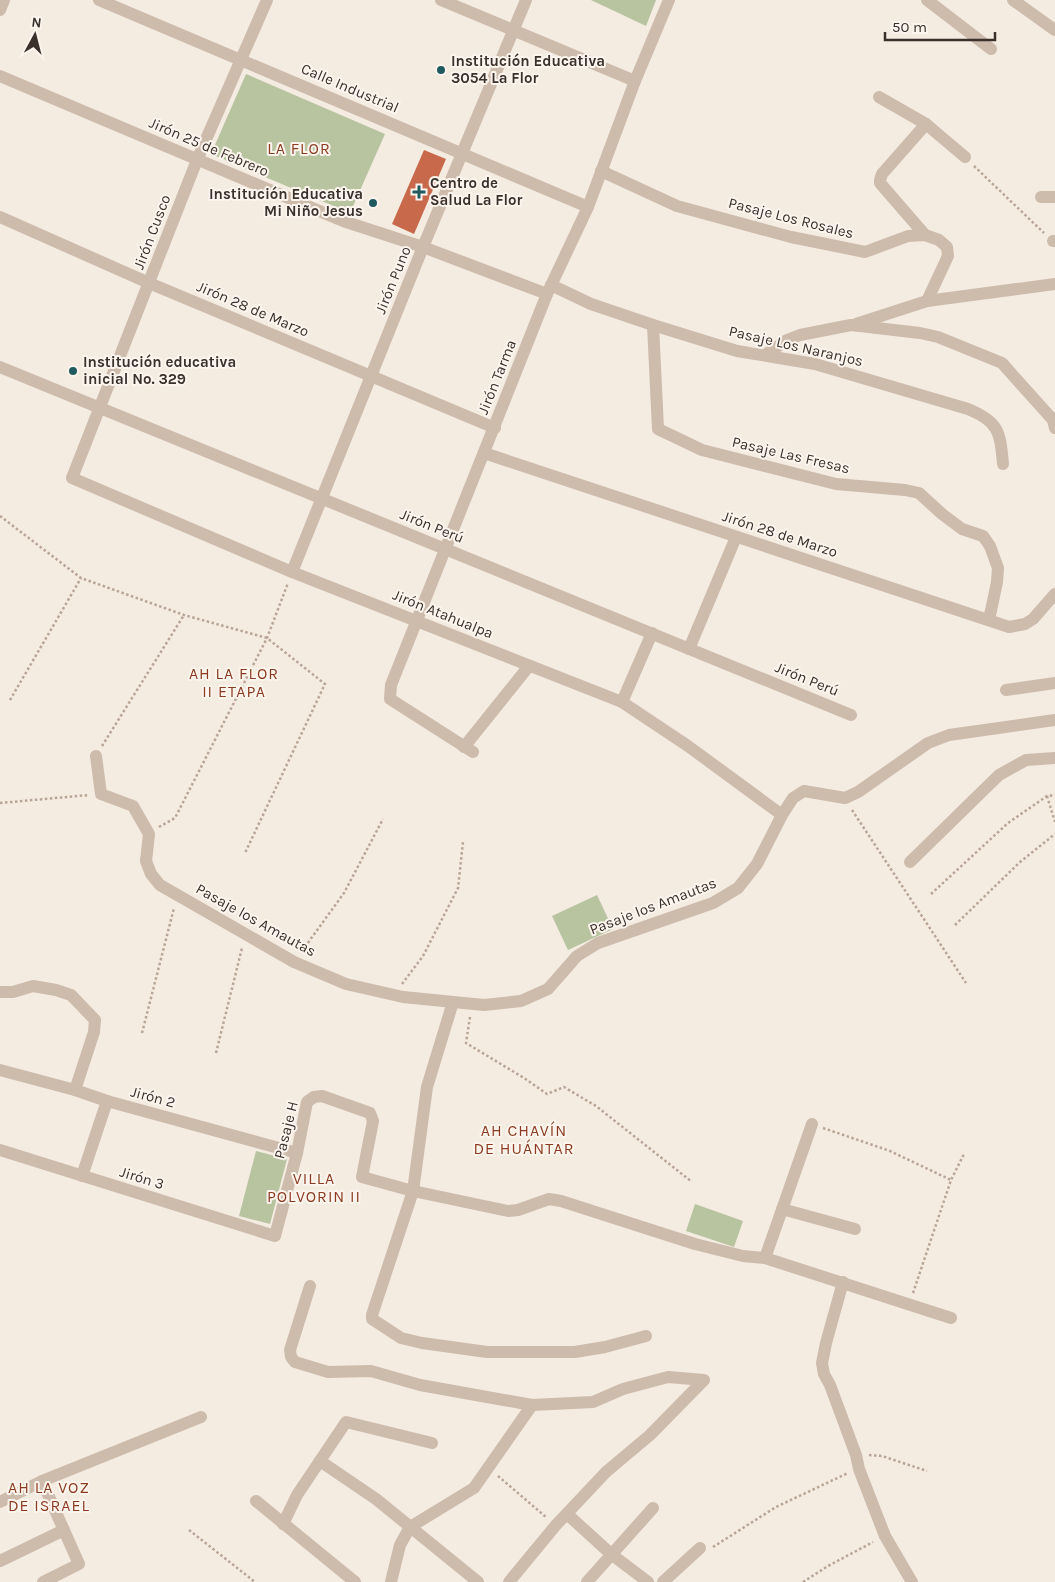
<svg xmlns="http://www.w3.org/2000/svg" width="1055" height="1582" font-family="Karla,sans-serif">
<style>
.green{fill:#b8c4a0}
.building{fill:#c8694b}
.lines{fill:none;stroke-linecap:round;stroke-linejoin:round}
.path{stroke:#b9a596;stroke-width:2.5;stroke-dasharray:2.5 2.5;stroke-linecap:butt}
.minor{stroke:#cdbbac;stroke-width:12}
.poi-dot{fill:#1f5a5e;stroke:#fbf5ee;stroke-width:2}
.labels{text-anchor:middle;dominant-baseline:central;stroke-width:4;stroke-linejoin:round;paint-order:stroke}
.poi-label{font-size:15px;font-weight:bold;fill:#3b302b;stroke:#fbf5ee;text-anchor:start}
.street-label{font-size:15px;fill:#3b302b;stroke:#fbf5ee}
.neighbourhood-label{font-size:16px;letter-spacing:1px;fill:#8c3b22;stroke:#fbf5ee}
</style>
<rect width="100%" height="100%" fill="#f4ebe1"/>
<g class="green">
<polygon points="591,0 656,0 646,26"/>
<polygon points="246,74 385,134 350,213 211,154"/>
<polygon points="597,895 613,929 568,950 552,916"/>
<polygon points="256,1151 287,1159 270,1224 239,1216"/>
<polygon points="695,1204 743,1221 734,1247 686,1231"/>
</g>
<polygon class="building" points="424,150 446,159 414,234 392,224"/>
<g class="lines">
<g class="path">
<polyline points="974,166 1044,233"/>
<polyline points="0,516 81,578 184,615 267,638 325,684 245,853"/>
<polyline points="10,700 81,578"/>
<polyline points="102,746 184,615"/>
<polyline points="1047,796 1055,822"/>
<polyline points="0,803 89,795"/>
<polyline points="852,810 966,983"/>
<polyline points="159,827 175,818 267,638 288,583"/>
<polyline points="931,894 1008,823 1047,796 1055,795"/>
<polyline points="955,925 1020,862 1055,834"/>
<polyline points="302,951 344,893 383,819"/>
<polyline points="402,984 423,956 458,888 463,842"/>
<polyline points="470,1017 466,1043 524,1078 547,1094 564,1087 596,1106 692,1182"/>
<polyline points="142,1033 174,908"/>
<polyline points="216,1053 242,948"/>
<polyline points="823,1128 890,1151 951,1180"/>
<polyline points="913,1293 951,1180 964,1154"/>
<polyline points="869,1455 882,1456 927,1471"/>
<polyline points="498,1476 547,1518"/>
<polyline points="189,1530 255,1582"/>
<polyline points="713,1547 776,1507 848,1473"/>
<polyline points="803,1582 828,1566 873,1542"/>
</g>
<g class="minor">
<polyline points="99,0 588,207"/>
<polyline points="267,0 197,160 72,478 292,572 622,702 688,746 782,815"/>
<polyline points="441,0 635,81"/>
<polyline points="927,0 991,49"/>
<polyline points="1013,0 1055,30"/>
<polyline points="0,10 4,0"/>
<polyline points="0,76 343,221 423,247 547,294"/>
<polyline points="879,97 926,124 965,157"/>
<polyline points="601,171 677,206 791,237 865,252 908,236 925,235 939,240 947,247 948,256 927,301"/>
<polyline points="1041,197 1055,197"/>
<polyline points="0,217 149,283 495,428"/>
<polyline points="925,235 880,183 880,180 882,174 926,124"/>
<polyline points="1053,241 1055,241"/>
<path d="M551 285 591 304 653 325 737 351 815 364 968 409C1000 422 1000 433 1003 464"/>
<polyline points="856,324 927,301 1055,284"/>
<polyline points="653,325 658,429 702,450 836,484 905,490 919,493 942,514 962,529 983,536 990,546 998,568 997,582 989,620"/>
<polyline points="765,355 787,340 800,335 851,325 920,333 938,337 1002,363 1053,420 1055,428"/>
<polyline points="0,367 851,715"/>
<polyline points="484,453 1009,627 1025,624 1033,619 1055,594"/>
<polyline points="292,572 423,247 526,0"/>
<polyline points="689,649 736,537"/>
<polyline points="1006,690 1055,683"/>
<polyline points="622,702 652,633"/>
<polyline points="464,747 529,666"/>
<polyline points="473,752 390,699 391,685 547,294 588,207 635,81 669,0"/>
<polyline points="96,756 101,794 133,806 149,834 146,861 151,874 160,885 294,962 346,984 403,997 484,1005 521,1001 548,989 577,956 598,943 713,903 738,888 757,864 782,815 793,798 804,791 845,798 858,792 928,743 949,735 1055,720"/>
<polyline points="910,862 999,775 1026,760 1055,758"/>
<polyline points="0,992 13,992 33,986 56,990 71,995 95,1020 94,1032 75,1090"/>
<polyline points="453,1002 427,1087 413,1191 372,1315 372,1319 401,1338 422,1343 487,1352 575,1352 605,1347 646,1336"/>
<polyline points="0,1070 75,1090 107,1101 297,1153"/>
<polyline points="0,1150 275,1236 297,1153 307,1102 314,1097 322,1096 370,1113 373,1121 362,1177 413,1191 508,1211 518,1210 549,1199 561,1201 695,1244 743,1256 765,1258 951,1318"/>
<polyline points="82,1176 107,1101"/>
<polyline points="782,1209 855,1229"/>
<polyline points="765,1258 812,1124"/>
<polyline points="843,1282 826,1343 822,1363 824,1374 830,1385 856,1455 859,1469 885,1536 912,1582"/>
<polyline points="310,1286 290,1350 291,1357 295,1362 328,1372 371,1371 420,1385 532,1405"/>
<polyline points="320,1461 376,1499 478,1582"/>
<polyline points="42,1481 79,1564 43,1582"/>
<polyline points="256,1501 355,1582"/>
<polyline points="0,1502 42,1481 201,1417"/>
<polyline points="567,1514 611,1554 648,1582"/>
<polyline points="283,1524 297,1495 346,1422 432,1443"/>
<polyline points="0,1561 64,1530"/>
<polyline points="391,1582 400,1545 410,1527 474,1488 532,1405 593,1402 623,1389 668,1377 704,1380 650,1435 606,1472 556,1525 509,1582"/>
<polyline points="587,1582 653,1508"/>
<polyline points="663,1582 700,1548"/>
</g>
</g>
<g class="poi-dot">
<circle cx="441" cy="70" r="5"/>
<path d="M416.5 184.5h5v5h5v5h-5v5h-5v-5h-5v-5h5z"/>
<circle cx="373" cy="203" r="5"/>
<circle cx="73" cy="371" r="5"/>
</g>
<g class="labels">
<g class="poi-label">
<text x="451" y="61">Institución Educativa<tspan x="451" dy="17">3054 La Flor</tspan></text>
<text x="430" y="183">Centro de<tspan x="430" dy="17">Salud La Flor</tspan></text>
<text x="363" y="194" text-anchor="end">Institución Educativa<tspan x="363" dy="17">Mi Niño Jesus</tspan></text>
<text x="83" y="362">Institución educativa<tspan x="83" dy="17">inicial No. 329</tspan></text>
</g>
<g class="street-label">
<text transform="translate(350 88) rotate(23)">Calle Industrial</text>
<text transform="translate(209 147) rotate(23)">Jirón 25 de Febrero</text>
<text transform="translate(791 218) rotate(14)">Pasaje Los Rosales</text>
<text transform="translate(152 232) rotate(-69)">Jirón Cusco</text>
<text transform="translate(393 280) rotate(-68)">Jirón Puno</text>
<text transform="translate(253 309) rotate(23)">Jirón 28 de Marzo</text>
<text transform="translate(796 346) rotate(13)">Pasaje Los Naranjos</text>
<text transform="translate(497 377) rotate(-68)">Jirón Tarma</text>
<text transform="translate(791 455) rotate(13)">Pasaje Las Fresas</text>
<text transform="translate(432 526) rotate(22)">Jirón Perú</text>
<text transform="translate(780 534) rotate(18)">Jirón 28 de Marzo</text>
<text transform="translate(443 614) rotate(22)">Jirón Atahualpa</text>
<text transform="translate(807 679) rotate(22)">Jirón Perú</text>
<text transform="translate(653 906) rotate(-21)">Pasaje los Amautas</text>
<text transform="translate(256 920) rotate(29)">Pasaje los Amautas</text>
<text transform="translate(153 1097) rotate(15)">Jirón 2</text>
<text transform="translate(286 1130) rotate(-76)">Pasaje H</text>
<text transform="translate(142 1178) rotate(17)">Jirón 3</text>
</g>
<g class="neighbourhood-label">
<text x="299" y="148">LA FLOR</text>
<text x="234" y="673">AH LA FLOR<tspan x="234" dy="18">II ETAPA</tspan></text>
<text x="524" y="1130">AH CHAVÍN<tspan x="524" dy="18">DE HUÁNTAR</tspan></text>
<text x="314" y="1178">VILLA<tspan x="314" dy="18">POLVORIN II</tspan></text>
<text x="49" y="1487">AH LA VOZ<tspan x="49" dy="18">DE ISRAEL</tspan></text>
</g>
</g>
<g transform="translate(35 35) rotate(7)" stroke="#fbf5ee" stroke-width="4" paint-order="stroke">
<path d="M0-4L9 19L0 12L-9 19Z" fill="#3b302b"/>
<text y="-8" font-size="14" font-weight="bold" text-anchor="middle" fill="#3b302b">N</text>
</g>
<path d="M885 32v8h110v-8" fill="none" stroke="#3b302b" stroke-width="2.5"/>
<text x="892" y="32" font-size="15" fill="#3b302b" stroke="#fbf5ee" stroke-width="4" paint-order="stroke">50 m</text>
</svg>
